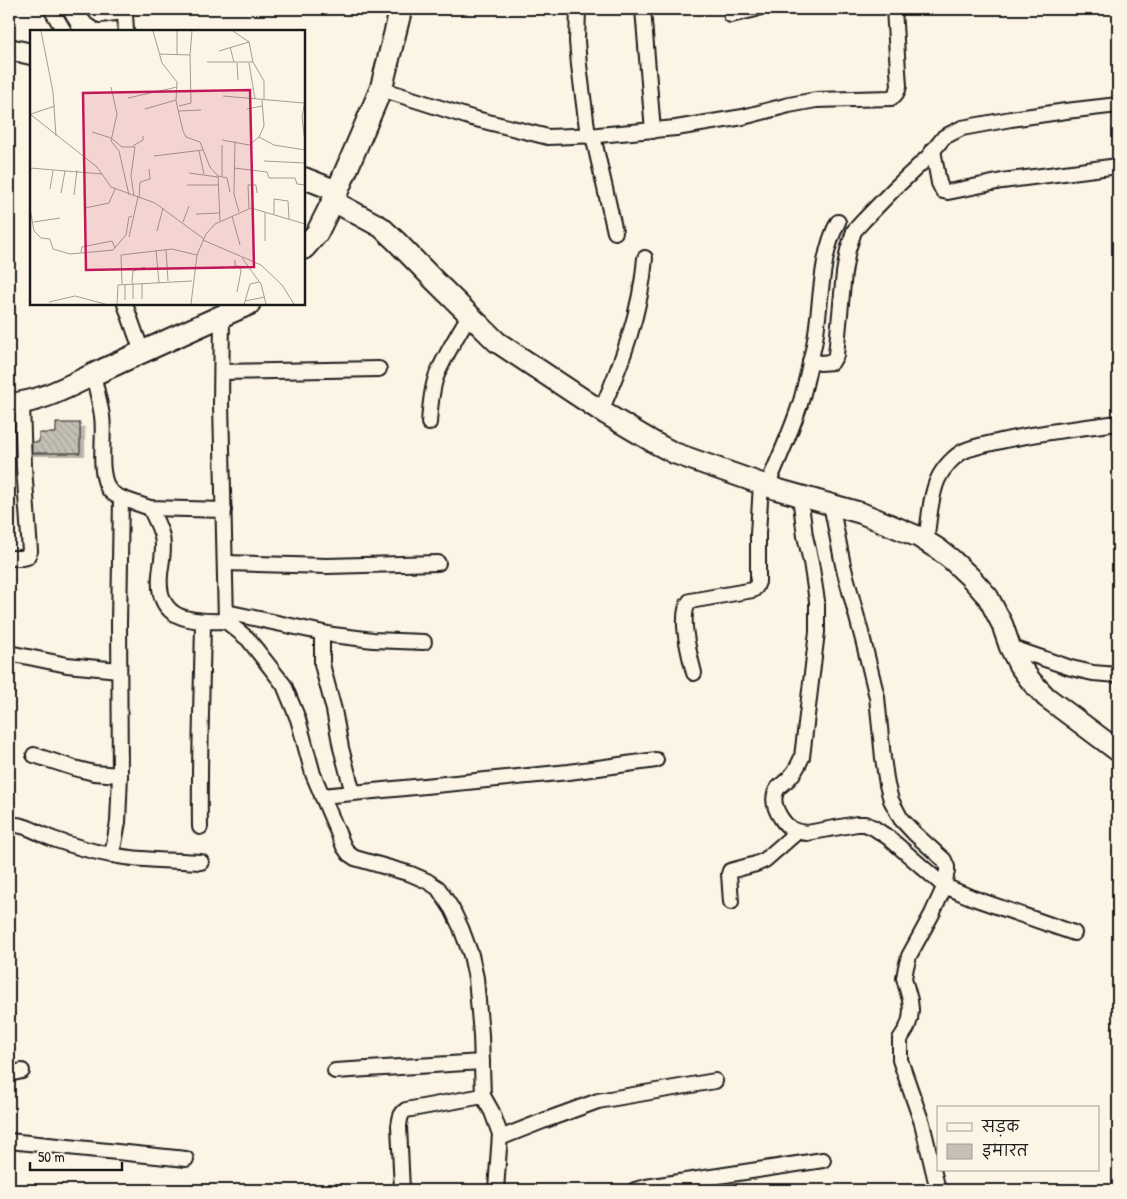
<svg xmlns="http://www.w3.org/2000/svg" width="1127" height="1199" font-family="'Patrick Hand','Playpen Sans Deva',sans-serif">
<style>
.building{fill:url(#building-back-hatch);stroke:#1c1c1c;filter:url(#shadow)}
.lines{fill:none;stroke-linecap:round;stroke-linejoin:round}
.street-casing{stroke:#1c1c1c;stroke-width:18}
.secondary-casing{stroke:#1c1c1c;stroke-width:24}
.primary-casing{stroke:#1c1c1c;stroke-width:25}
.street{stroke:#fcf5e5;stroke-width:14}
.secondary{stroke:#fcf5e5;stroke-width:20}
.primary{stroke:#fcf5e5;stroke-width:21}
.inset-road{fill:none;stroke:#a29e95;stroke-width:1}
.view{fill:#c2185b;fill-opacity:0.15;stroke:#c2185b;stroke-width:2.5}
.inset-edge{fill:none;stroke:#1c1c1c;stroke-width:2.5}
</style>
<defs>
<pattern id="building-back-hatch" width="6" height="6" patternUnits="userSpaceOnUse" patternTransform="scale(1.25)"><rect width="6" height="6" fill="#c4c0b3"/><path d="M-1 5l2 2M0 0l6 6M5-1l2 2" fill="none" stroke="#a8a499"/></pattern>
<filter id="shadow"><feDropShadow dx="4.5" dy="4.5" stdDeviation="0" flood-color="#0004"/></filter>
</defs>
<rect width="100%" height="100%" fill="#fcf5e5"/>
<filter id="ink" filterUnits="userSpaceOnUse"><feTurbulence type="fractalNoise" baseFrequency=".02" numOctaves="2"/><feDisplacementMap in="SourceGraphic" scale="10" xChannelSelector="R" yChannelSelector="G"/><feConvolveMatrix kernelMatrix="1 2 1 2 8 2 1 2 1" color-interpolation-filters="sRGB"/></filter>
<g filter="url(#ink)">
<polygon class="building" points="56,423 80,423 80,453 28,453 28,442 39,442 39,433 56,433"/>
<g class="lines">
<defs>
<g id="street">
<polyline points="51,9 64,31"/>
<polyline points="94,9 97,13 100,15 123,12 125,14 126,31"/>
<polyline points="578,9 577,41 579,65 588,136"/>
<polyline points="643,9 653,131"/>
<polyline points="731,15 756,9"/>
<path d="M381 89 472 118 548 137 598 135 676 128 743 117 789 105 816 100 891 98C896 95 898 92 899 86L894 9"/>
<polyline points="593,136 615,232"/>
<polyline points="933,150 939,183 943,191 948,192 1002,181 1118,166"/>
<polyline points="125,304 142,352"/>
<polyline points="810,361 820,363 832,362 836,355 844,273 848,250 854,231 864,220 894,189 928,157 944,137 962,128 1011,119 1066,111 1118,105"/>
<polyline points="222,372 379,369"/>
<path d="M93 374C96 388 100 402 102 416 105 437 98 466 107 486 109 492 115 495 121 498L119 624 120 775 118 822 112 855"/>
<path d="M601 411C622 362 641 312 645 258"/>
<path d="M429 423C430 408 431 392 436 377 445 355 458 335 469 315"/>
<path d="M767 486C779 458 792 430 801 401 806 383 810 363 814 345 822 305 819 258 838 222"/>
<path d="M800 496 805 536 811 562 817 601V632L802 757C799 764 796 771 790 777 787 781 782 784 778 788 771 798 775 809 781 818 787 828 795 832 807 833L857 824H865L874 828 889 838 944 886 973 898 1074 933"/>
<polyline points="121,498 150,508 224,510"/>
<polyline points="831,504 843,565 863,640 877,697 883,758 887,785 891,800 901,819 915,834 944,860 947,867 947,871 943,890 932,914 909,956 906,967 904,978 910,1000 911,1010 910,1019 907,1028 900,1039 900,1060 922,1123 938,1190"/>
<path d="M150 508C154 517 160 527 162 537 165 549 161 563 160 575 156 621 191 622 226 621L221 404 222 316"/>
<path d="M926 542C929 523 930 496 938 479 943 468 954 456 964 451 975 446 989 444 1001 441 1040 432 1079 428 1118 423"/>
<polyline points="9,558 21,558 27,557 30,551 24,467 22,403"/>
<polyline points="225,563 327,566 438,563"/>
<polyline points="226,612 333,635 373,640 424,642"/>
<polyline points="226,621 248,639 284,685 298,719 313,774 344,847 349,854 355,858 411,874 427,881 438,888 452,909 461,928 471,955 476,978 481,1035 483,1096 492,1112 500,1134 496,1190"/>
<polyline points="322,633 322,664 325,676 334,710 341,748 353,793"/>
<polyline points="1010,647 1071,668 1093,673 1118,675"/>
<polyline points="9,653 67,665 119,670"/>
<path d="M694 673C690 657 678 614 690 601L753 590 756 587 758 582V534L761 484"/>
<polyline points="34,755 74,768 94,773 120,775"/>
<polyline points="322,796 569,772 656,760"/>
<path d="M9 825C26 823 40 835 56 840 74 846 93 852 112 855 141 861 171 860 201 862"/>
<path d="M200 827C199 759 202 690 203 621"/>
<polyline points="731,902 729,874 730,871 756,864 765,860 797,832"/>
<polyline points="335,1071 482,1062"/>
<polyline points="9,1074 22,1071"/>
<polyline points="500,1138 543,1121 598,1101 715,1081"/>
<polyline points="9,1141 186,1159"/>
<path d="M402 1190 399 1126C400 1119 400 1114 406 1110L483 1096"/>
<polyline points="635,1190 646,1187 692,1180 823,1160"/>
</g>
<g id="secondary">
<polyline points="9,49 31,54"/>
<polyline points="304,178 337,191"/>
<polyline points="333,201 381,227 396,241 435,281 497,342 601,411 655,443 674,453 776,489 861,513 919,537 938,549 951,559 970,577 988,597 1002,624 1010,647 1019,665 1031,681 1046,697 1118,751"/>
</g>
<g id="primary">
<polyline points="304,248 317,233 333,201 381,89 401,9"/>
<path d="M9 404C42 403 76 382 105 369 153 347 201 325 249 304"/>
</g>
</defs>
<use href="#street" class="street-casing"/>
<use href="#secondary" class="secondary-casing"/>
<use href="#primary" class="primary-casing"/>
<use href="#street" class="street"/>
<use href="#secondary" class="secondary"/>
<use href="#primary" class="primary"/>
</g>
</g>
<g transform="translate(30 30)">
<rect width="275" height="275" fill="#fcf5e5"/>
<path class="inset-road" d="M11 1 23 62 26 106M123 1 132 33 147 52 146 71 153 101 156 107 170 112 180 137 188 146M203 1 219 12 223 32M200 17 204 32M189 21 219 12M129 24 160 25 161 73 149 76M147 25V1M160 25 162 1M177 32H223L234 51V70M207 33 208 50M219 33 225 69M81 57 87 84 81 111 89 121 99 165M193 66 274 73M98 68 147 57M275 70 272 87 275 113M115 79 146 70M217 79 232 76M149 81 171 80M0 84 67 137 81 157 125 173 174 209M1 84 25 76M62 102 81 108 92 117H105L101 146 104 166M229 107 244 115 275 120M192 110 219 115 229 107 234 96 232 70M205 111 204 164 209 182M192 115V146M103 116 113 110V106M169 121 174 144M124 126 173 120M234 131 275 133M0 138 72 144M204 138 237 142 239 148H265L267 154 275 155M159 143 188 147M157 155H189M20 159 23 141M31 163 35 141M44 165 47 140M109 168 110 152 120 149 119 139M0 178 4 201 11 208 20 209 23 219 40 224 83 220 96 205 99 187 102 186M55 178 79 173 85 159M219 178 218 155H226L227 163M235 182V211M166 184 190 183M244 184V169L258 171 259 189M202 186 210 215M190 191 188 146 197 148 200 162M4 192 30 188M153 192 159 176M127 201 133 178M99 207 108 167M173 210 231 235 252 255 264 274M136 219 138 251M126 220 129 253M51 222 52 217 82 211 85 218M212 228 231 254 236 274M205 230V236H209L211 241 207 262M102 253 103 241 115 237M103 253V269M112 253V269M92 254 91 225 142 219 167 225M95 254V270M215 271 220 254 229 252M19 272 45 266 75 274M87 274 88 255 162 251M161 274 167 225 176 204 185 194 221 178 275 194M214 274 215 271 235 267"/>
<path class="view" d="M220 60 224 237 56 240 53 63Z"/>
<rect width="275" height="275" class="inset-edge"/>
</g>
<rect width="1127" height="1199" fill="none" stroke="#fcf5e5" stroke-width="30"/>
<rect x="15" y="15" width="1097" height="1169" fill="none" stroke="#1c1c1c" stroke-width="2" filter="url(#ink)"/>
<rect x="937" y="1106" width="162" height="65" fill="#fcf5e5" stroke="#a29e95"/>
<rect x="947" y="1123" width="25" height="8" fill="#fcf5e5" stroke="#a29e95"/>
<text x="982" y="1132" font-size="15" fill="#1c1c1c">सड़क</text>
<rect x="947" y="1144" width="25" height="15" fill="#c4c0b3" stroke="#a29e95"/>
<text x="982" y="1156" font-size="15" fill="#1c1c1c">इमारत</text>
<path d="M30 1162v8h92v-8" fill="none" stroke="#1c1c1c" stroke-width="2.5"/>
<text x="38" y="1162" font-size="15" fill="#1c1c1c" stroke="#fcf5e5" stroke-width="4" paint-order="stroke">50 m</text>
</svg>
